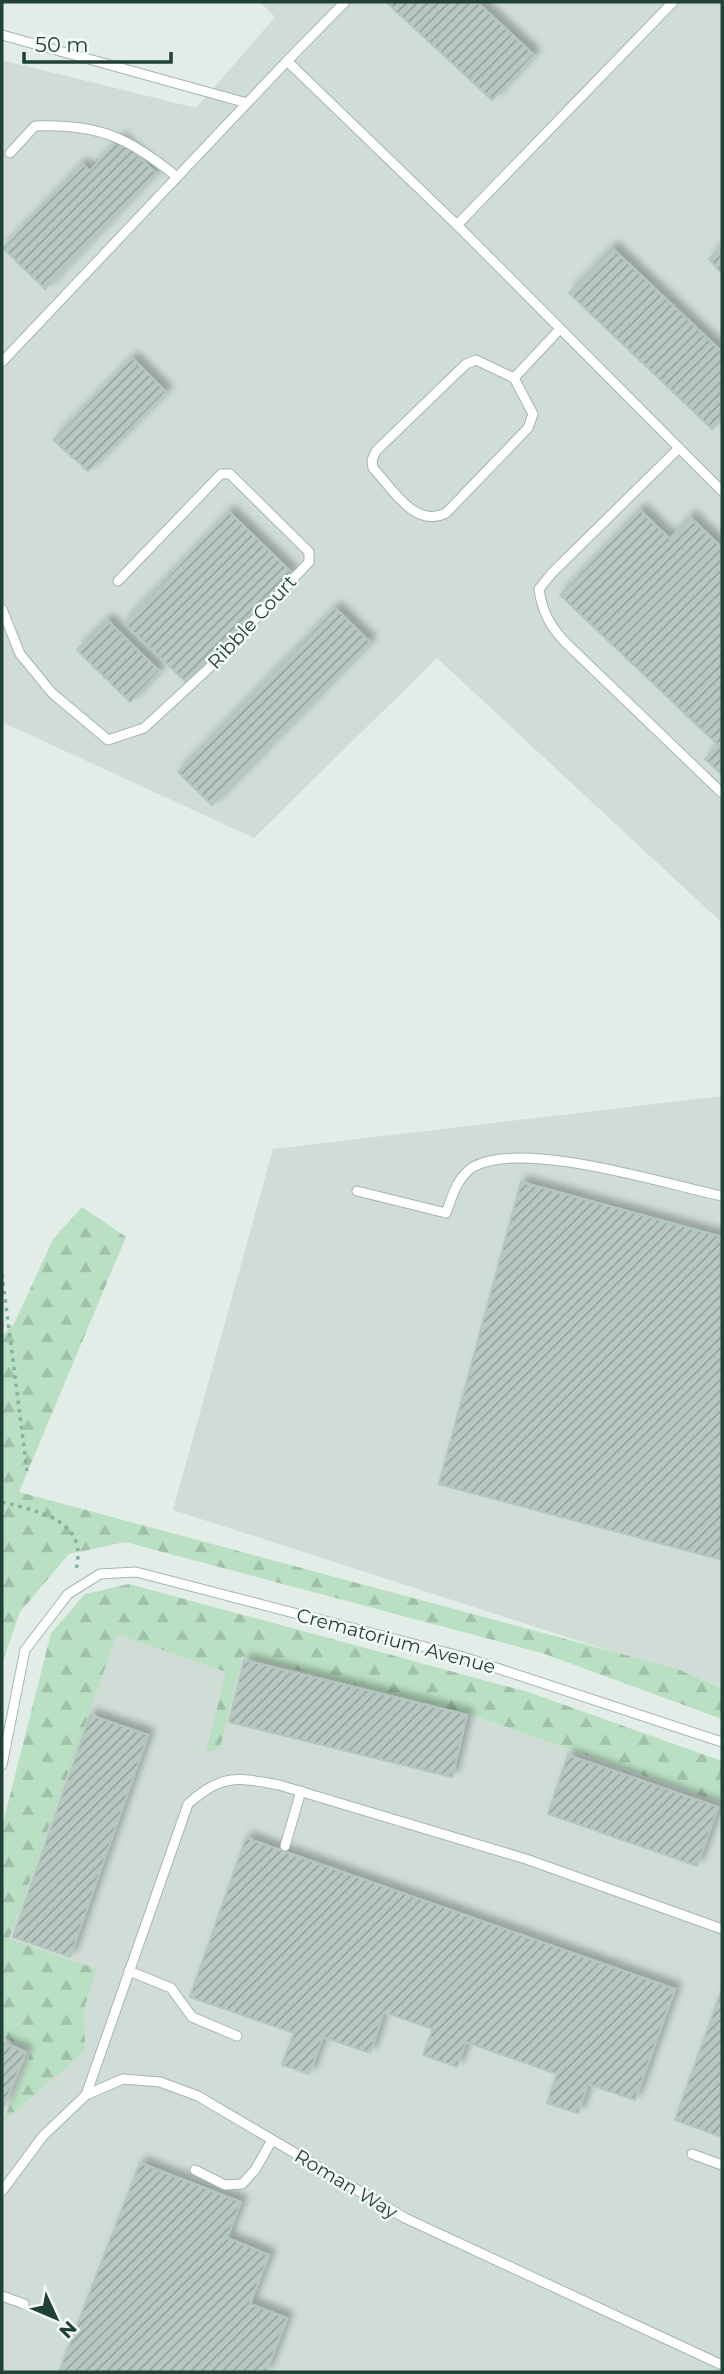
<svg xmlns="http://www.w3.org/2000/svg" width="724" height="2374" font-family="Montserrat,sans-serif">
<style>
.built{fill:#d0ddd7}
.forest{fill:url(#forest-firs)}
.building{fill:url(#building-hatch);stroke:#b4c7bf;stroke-width:2;filter:url(#shadow)}
.lines{fill:none;stroke-linecap:round;stroke-linejoin:round}
.service-casing{stroke:#a4b6af;stroke-width:11}
.path{stroke:#80b3a3;stroke-width:3.5;stroke-dasharray:3.5 5;stroke-linecap:butt}
.service{stroke:#fff;stroke-width:9}
.labels{text-anchor:middle;dominant-baseline:central;stroke-width:5;stroke-linejoin:round;paint-order:stroke}
.street-label{font-size:19px;fill:#214037;stroke:#f3f9f6}
</style>
<defs>
<pattern id="forest-firs" width="22" height="20" patternUnits="userSpaceOnUse" patternTransform="scale(1.75)"><rect width="22" height="20" fill="#bae0c4"/><path d="M5 1l3.5 6h-7zM16 11l3.5 6h-7z" fill="#a0c1a9"/></pattern>
<pattern id="building-hatch" width="6" height="6" patternUnits="userSpaceOnUse" patternTransform="scale(1.75)"><rect width="6" height="6" fill="#b7c8c1"/><path d="M-1 1l2-2M0 6l6-6M5 7l2-2" fill="none" stroke="#94a49e"/></pattern>
<filter id="shadow"><feDropShadow dx="6" dy="-6" stdDeviation="3.5" flood-color="#0004"/></filter>
</defs>
<rect width="100%" height="100%" fill="#e2ede8"/>
<g class="built">
<polygon points="260,2 722,2 722,923 437,658 254,838 2,722 2,60 196,108 275,17"/>
<polygon points="722,1096 722,1687 173,1510 273,1149"/>
<polygon points="117,1610 243,1656 469,1714 722,1803 722,2372 2,2372 2,1877"/>
</g>
<g class="forest">
<polygon points="82,1207 126,1237 19,1492 677,1669 722,1688 722,1719 542,1653 125,1542 69,1554 20,1612 2,1663 2,1336 15,1322 53,1239"/>
<polygon points="129,1584 528,1692 722,1761 722,1803 469,1714 242,1656 220,1748 206,1753 226,1672 117,1634 9,1939 97,1969 84,2009 85,2051 3,2122 32,2050 2,2037 2,1827 51,1633 85,1594"/>
</g>
<g class="building">
<polygon points="386,2 477,2 534,55 492,100"/>
<polygon points="120,139 156,173 45,289 3,248 82,164 90,171"/>
<polygon points="722,246 722,274 709,259"/>
<polygon points="612,248 722,352 722,419 712,429 569,293"/>
<polygon points="132,358 166,392 88,471 53,440"/>
<polygon points="640,510 670,539 690,517 722,548 722,775 705,759 718,745 560,595"/>
<polygon points="229,512 292,573 187,683 124,623"/>
<polygon points="335,608 370,642 212,805 178,772"/>
<polygon points="107,620 159,671 130,702 77,650"/>
<polygon points="521,1182 722,1237 722,1560 439,1484"/>
<polygon points="244,1660 467,1715 452,1777 229,1722"/>
<polygon points="90,1715 148,1735 70,1957 13,1937"/>
<polygon points="568,1755 718,1807 697,1866 548,1814"/>
<polygon points="246,1838 675,1989 635,2100 588,2084 578,2113 547,2103 557,2074 466,2042 457,2067 423,2055 433,2029 384,2012 370,2053 323,2037 309,2074 282,2065 294,2033 190,1997"/>
<polygon points="722,1989 722,2137 675,2120"/>
<polygon points="2,2042 26,2052 2,2111"/>
<polygon points="140,2163 241,2202 227,2238 269,2255 250,2304 287,2318 266,2372 59,2372"/>
</g>
<g class="lines">
<defs>
<g id="service">
<polyline points="345,2 287,61 457,225 722,491"/>
<polyline points="2,35 247,103"/>
<path d="M10 153 35 126C99 124 128 137 177 177"/>
<polyline points="457,225 673,2"/>
<polyline points="2,362 287,61"/>
<path d="M514 378 476 360 466 364 376 451 372 460 373 468C392 488 415 529 446 513L528 428 533 414 514 378 560 329"/>
<path d="M679 448 552 573 539 589C542 612 551 628 567 644L722 793"/>
<polyline points="2,609 20,654 52,693 108,740 144,728 208,669 309,562 309,552 230,474 221,474 118,581"/>
<path d="M357 1191 446 1213C452 1197 457 1177 473 1167 523 1139 665 1184 722 1196"/>
<polyline points="2,1765 25,1650 68,1594 100,1574 136,1572 460,1656 722,1742"/>
<polyline points="285,1846 301,1791"/>
<polyline points="129,1971 171,1988 192,2017 237,2036"/>
<path d="M86 2095 188 1804C221 1774 236 1777 279 1785L526 1859 722 1929"/>
<polyline points="692,2154 722,2165"/>
<polyline points="195,2170 225,2185 242,2184 255,2170 272,2140"/>
<polyline points="2,2191 43,2136 86,2095 123,2079 160,2082 198,2096 405,2218 722,2365"/>
<polyline points="2,2296 24,2304"/>
</g>
</defs>
<use href="#service" class="service-casing"/>
<g class="path">
<polyline points="2,1274 27,1471"/>
<path d="M2 1502C40 1512 91 1520 75 1573"/>
</g>
<use href="#service" class="service"/>
</g>
<g class="labels">
<g class="street-label">
<text transform="translate(252 622) rotate(-47)">Ribble Court</text>
<text transform="translate(396 1641) rotate(15)">Crematorium Avenue</text>
<text transform="translate(346 2184) rotate(31)">Roman Way</text>
</g>
</g>
<rect width="724" height="2374" fill="none" stroke="#214037" stroke-width="7"/>
<g transform="translate(56 2318) rotate(134)" stroke="#f3f9f6" stroke-width="5" paint-order="stroke">
<path d="M0-5L12 26L0 18L-12 26Z" fill="#214037"/>
<text y="-10" font-size="19" font-weight="bold" text-anchor="middle" fill="#214037">N</text>
</g>
<path d="M24 52v10h147v-10" fill="none" stroke="#214037" stroke-width="3.5"/>
<text x="35" y="52" font-size="21" fill="#214037" stroke="#f3f9f6" stroke-width="5" paint-order="stroke">50 m</text>
</svg>
